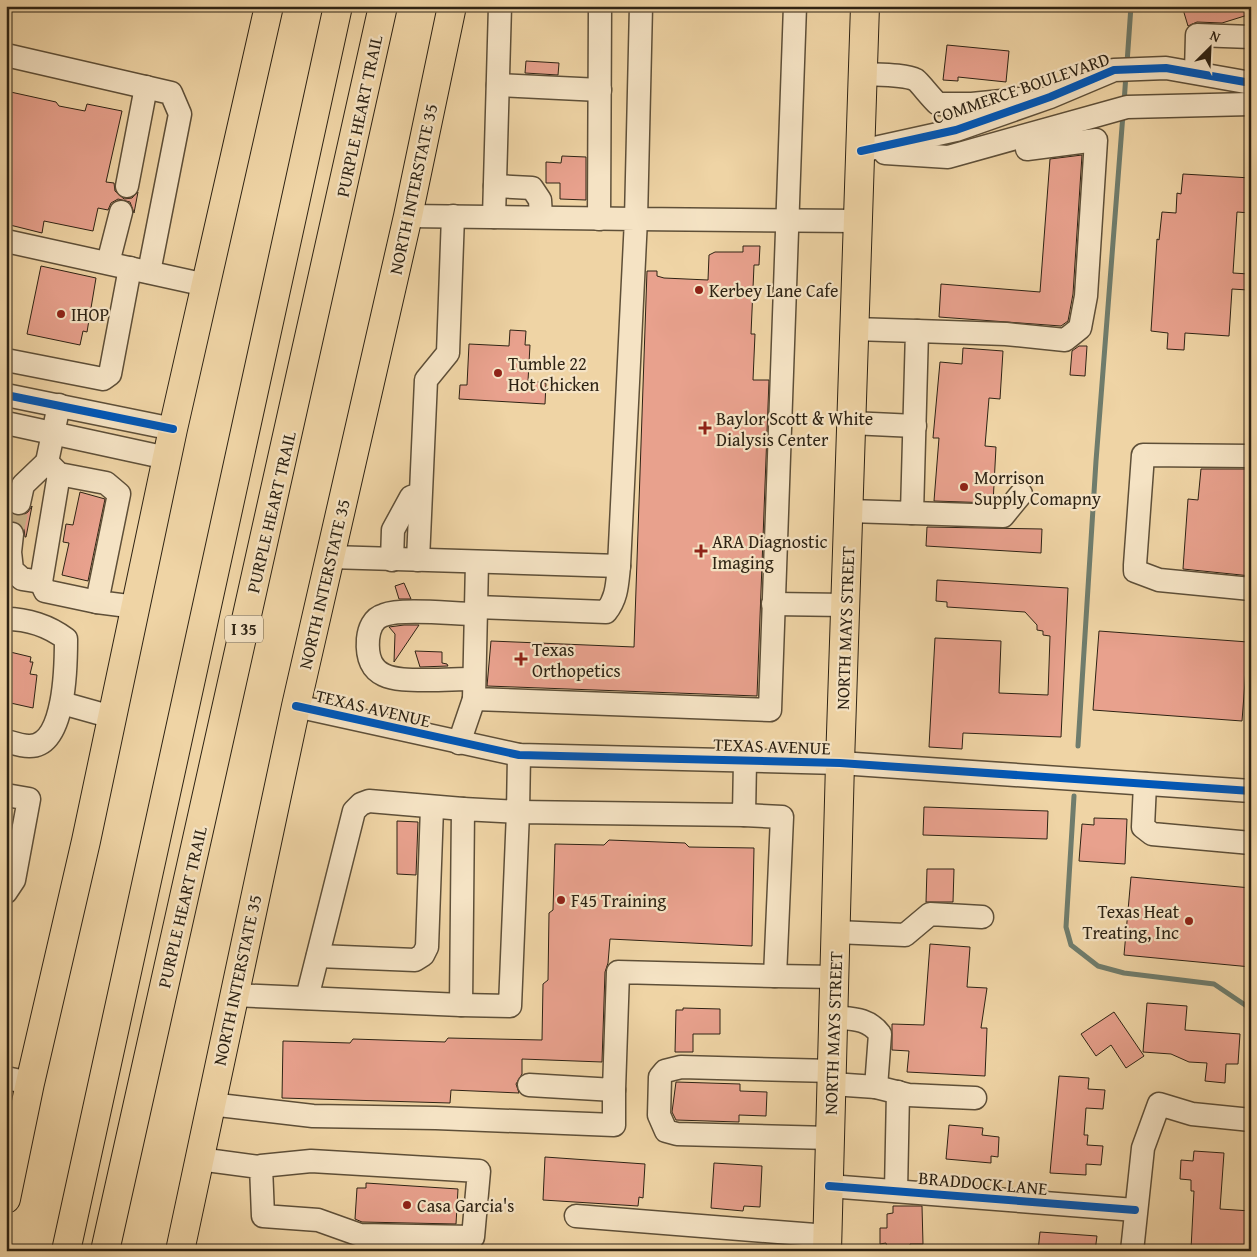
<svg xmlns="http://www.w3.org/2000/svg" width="1257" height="1257" font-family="'Gentium Book Plus',serif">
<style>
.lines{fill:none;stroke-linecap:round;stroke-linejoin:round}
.stream{stroke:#6f7c6c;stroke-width:5}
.building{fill:#e8a18d;stroke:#2e2314}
.minor-tunnel{stroke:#c8b188;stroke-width:22;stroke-dasharray:22 11;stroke-linecap:butt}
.minor-casing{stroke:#5e4f38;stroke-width:25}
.major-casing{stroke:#2e2314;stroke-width:30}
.highway-casing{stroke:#2e2314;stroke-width:30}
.minor{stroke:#f5e3c4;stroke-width:22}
.major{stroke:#efd4a5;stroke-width:28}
.highway{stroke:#efd4a5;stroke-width:28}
.cycleway-casing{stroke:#f5e3c4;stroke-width:11}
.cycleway{stroke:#0057b8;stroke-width:8}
.poi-dot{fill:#8f2418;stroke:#f5e3c4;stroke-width:2}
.labels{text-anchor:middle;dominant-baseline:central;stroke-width:4.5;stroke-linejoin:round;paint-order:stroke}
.shield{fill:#f5e3c4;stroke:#6a5d49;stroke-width:1}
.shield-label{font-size:16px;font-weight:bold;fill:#2e2314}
.street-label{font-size:18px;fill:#2e2314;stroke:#f5e3c4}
.poi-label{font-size:18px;fill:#2e2314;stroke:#f5e3c4;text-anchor:start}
</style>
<rect width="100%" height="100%" fill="#efd4a5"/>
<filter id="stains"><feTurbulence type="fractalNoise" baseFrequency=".004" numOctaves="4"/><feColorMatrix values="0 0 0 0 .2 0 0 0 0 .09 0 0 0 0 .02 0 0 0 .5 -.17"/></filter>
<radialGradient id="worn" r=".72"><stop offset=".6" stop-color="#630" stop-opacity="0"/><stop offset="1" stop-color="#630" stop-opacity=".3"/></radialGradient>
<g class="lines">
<g class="stream">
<polyline points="1127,63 1131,6"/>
<polyline points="1124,103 1126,74"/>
<polyline points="1078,746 1096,461 1123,114"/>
<polyline points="1074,796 1066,927 1071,945 1098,966 1124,973 1214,984 1251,1009"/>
</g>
</g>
<g class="building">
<polygon points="1182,6 1251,6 1251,14 1222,23 1197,22 1188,26"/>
<polygon points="947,45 1009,51 1006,82 958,77 958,81 943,80"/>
<polygon points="526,61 559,63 558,75 525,73"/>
<polygon points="6,91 56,102 59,106 85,111 87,104 122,111 106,182 114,183 115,191 124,199 132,198 138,192 134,213 130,202 118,199 111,203 108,210 98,208 93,231 44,221 42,233 6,224"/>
<polygon points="1082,155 1073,294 1068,321 1061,326 939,317 941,284 1040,292 1050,159"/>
<polygon points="562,156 586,157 586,200 560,199 560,183 546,183 546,162 561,163"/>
<polygon points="1183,174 1251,178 1251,213 1237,212 1233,273 1249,274 1248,290 1232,289 1229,336 1185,333 1184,350 1167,349 1168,333 1151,331 1157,239 1159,240 1162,212 1176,213 1177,193 1181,194"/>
<polygon points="743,246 760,246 759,265 754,265 751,334 755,334 753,380 769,380 757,696 487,686 491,641 634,647 647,271 657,271 657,276 664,278 708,280 709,255 715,252 743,252"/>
<polygon points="41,266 96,278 87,332 83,331 80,345 27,334"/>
<polygon points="510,330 526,331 525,345 530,345 528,381 546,383 545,404 459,399 460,385 467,385 469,344 509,346"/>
<polygon points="1079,346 1087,346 1085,376 1070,375 1072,351"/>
<polygon points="963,348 1003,351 1000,399 989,398 985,446 996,447 993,503 934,501 939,438 933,438 940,362 962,364"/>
<polygon points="1201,469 1251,469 1251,576 1183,569 1188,499 1198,500"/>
<polygon points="80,492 105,499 88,581 62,575 69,543 63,542 66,524 73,525"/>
<polygon points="32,506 26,537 25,537 24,529 20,524 8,522 9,512 16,516 22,516 28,512"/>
<polygon points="927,527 1042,529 1041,553 926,546"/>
<polygon points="937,580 1068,588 1061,737 963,733 962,749 929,747 935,638 1001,641 999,693 1048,695 1050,636 1043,635 1043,631 1037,630 1037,625 1025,612 947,607 947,602 936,601"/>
<polygon points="404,583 411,599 399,599 395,586"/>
<polygon points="404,625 419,625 394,662 395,634 389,627"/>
<polygon points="1099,631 1248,642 1242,721 1093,710"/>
<polygon points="6,651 31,657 30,662 33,662 30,674 37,675 33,708 6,702"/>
<polygon points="415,651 442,652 442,663 447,664 448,666 420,667"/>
<polygon points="924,807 1048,811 1047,839 923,835"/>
<polygon points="1094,818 1127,819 1125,864 1079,861 1082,824 1094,825"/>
<polygon points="397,821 418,822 416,875 397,874"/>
<polygon points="609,840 685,843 689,847 754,848 752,946 610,939 608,963 605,972 602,1062 522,1059 522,1074 516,1084 519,1093 451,1090 450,1103 282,1098 283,1041 350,1043 353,1039 445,1042 448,1038 542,1040 543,984 548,980 549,913 553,910 555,844 604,845"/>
<polygon points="927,869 954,869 953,902 926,902"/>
<polygon points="1131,877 1251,888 1251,967 1124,955"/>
<polygon points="930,944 970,947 967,987 987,988 981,1028 987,1028 985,1076 907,1072 909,1051 892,1050 892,1024 924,1025"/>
<polygon points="1147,1003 1187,1006 1185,1030 1240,1034 1238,1064 1226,1064 1225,1083 1205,1081 1207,1063 1189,1062 1171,1054 1143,1052"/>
<polygon points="683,1008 720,1009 720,1034 693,1034 693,1052 675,1052 676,1010 683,1010"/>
<polygon points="1114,1012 1144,1056 1126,1068 1111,1045 1096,1056 1081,1034"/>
<polygon points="1059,1076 1089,1078 1088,1089 1105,1090 1103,1109 1086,1108 1084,1135 1088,1135 1087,1145 1103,1146 1101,1165 1086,1164 1086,1175 1050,1173"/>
<polygon points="676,1082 740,1084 740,1091 767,1092 766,1116 739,1115 739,1122 676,1120 672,1112"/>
<polygon points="949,1125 983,1128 982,1135 999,1137 998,1157 991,1156 991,1163 946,1159"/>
<polygon points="1194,1151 1224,1153 1220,1209 1251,1211 1251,1251 1191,1249 1194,1191 1191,1191 1191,1180 1180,1179 1181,1160 1193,1161"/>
<polygon points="545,1157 645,1164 643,1198 639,1197 638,1206 543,1200"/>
<polygon points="714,1163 762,1166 760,1207 744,1206 743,1211 711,1208"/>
<polygon points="366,1183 458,1189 456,1224 362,1222 355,1219 357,1188 366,1188"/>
<polygon points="893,1206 922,1206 923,1244 910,1244 910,1251 888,1251 886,1243 880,1244 880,1228 887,1228 887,1214 893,1213"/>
<polygon points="1040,1232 1097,1236 1095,1251 1038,1251"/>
</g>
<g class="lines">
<polyline class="minor-tunnel" points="12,534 19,503"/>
<defs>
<g id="minor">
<polyline points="641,6 636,219 858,221"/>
<polyline points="6,55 171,93 180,114 149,272"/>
<polyline points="1196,72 1197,35 1251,37"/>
<path d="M863 74C876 75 905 74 916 80 920 83 932 99 938 104H972L1020 99 1022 101"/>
<polyline points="498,85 600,90"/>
<polyline points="861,151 956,130 1050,97 1114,70 1166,68 1251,83"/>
<polyline points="885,153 948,157 1127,107 1251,104"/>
<polyline points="127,186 146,87"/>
<polyline points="495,186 532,188 540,200 541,217"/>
<polyline points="494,217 500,6"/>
<polyline points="599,219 600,6"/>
<polyline points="6,241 206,285"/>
<polyline points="108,263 121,212"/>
<polyline points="917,331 1006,334 1065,340 1080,328 1086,296 1096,140 1027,149"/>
<polyline points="6,360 103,379 110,374 130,268"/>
<polyline points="6,395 173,429"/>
<polyline points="59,405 47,462 59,474 106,483 119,494 97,602 136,607"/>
<polyline points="6,423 167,458"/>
<polyline points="851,423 915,426"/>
<polyline points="1251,456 1143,455 1135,565 1135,571 1159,580 1251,589"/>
<polyline points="59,474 41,582 45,591 97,602"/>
<polyline points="19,503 23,485 47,462"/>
<polyline points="849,511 912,513 917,331 854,329"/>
<polyline points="912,513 1003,516 1021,494"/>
<polyline points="12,534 10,552 12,570 22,579 41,582"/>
<polyline points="330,557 619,566 636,219 408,216"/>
<polyline points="392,560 393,530 411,497 420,494"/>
<polyline points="418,560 426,380 448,353 453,216"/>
<polyline points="477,562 474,699 770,710 795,6"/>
<polyline points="773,604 846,605"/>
<path d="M476 607 606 612C617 598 617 585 619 566"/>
<path d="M6 619C27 619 49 626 66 639 66 663 66 747 29 746 22 746 13 743 6 741"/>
<path d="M474 679C459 679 444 680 428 680 395 680 365 681 368 639 369 629 373 618 384 615 402 608 454 614 476 614"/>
<polyline points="62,703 112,717"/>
<polyline points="296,706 519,755 840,763 1251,791"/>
<polyline points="459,743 474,699"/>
<polyline points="1145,784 1143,827 1152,834 1251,843"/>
<polyline points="6,795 29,799 14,880 6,892"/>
<polyline points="744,815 782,817 775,976 835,977"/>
<polyline points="836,932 905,935 930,914 982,917"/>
<polyline points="318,956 415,960 423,955 427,947 432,808"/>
<polyline points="234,995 461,1005 463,809 518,812 519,755"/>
<polyline points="307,998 354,811 361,804 369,801 463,809"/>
<polyline points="461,1005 510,1006 518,812 744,815 745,761"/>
<path d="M834 1017C852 1019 868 1018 880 1034L876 1087"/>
<polyline points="6,1078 30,1083"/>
<polyline points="832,1084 876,1087 908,1095 975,1098"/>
<polyline points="529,1085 614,1090 618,972 775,976"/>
<polyline points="210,1104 313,1116 436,1118 614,1125 614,1090"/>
<polyline points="830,1138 677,1134 666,1131 659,1115 660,1077 665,1071 681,1067 832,1071"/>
<polyline points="199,1159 259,1167 261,1166 311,1161 479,1171 473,1237 360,1235 318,1220 263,1216 261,1166"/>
<polyline points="829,1186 1135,1210"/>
<polyline points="896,1191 898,1092"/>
<polyline points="576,1216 828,1236"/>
<polyline points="1132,1251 1143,1148 1159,1104 1192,1114 1251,1120"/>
</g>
<g id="major">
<polyline points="6,1199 30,1083 86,841 173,429 269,6"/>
<polyline points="180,1251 296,706 408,216 452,6"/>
<polyline points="827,1251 840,763 865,6"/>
</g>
<g id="highway">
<polyline points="66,1251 338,6"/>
<polyline points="105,1251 383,6"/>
</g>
</defs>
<use href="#minor" class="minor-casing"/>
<use href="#major" class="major-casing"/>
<use href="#highway" class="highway-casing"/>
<use href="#minor" class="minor"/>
<use href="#major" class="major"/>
<use href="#highway" class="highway"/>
<defs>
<g id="cycleway">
<polyline points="861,151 956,130 1050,97 1114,70 1166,68 1251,83"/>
<polyline points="6,395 173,429"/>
<polyline points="296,706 519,755 840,763 1251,791"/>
<polyline points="829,1186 1135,1210"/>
</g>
</defs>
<use href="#cycleway" class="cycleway-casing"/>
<use href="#cycleway" class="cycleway"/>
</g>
<g class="poi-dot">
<circle cx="699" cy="290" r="5"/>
<circle cx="61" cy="314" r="5"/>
<circle cx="498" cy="373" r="5"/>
<path d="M702.5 420.5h5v5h5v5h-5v5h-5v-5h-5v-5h5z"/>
<circle cx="964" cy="487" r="5"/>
<path d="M698.5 543.5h5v5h5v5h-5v5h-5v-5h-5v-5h5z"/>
<path d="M518.5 651.5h5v5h5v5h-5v5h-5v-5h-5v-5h5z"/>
<circle cx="561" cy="900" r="5"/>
<circle cx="1189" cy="921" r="5"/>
<circle cx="407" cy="1205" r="5"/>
</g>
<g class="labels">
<rect class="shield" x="225" y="615.5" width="38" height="27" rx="4"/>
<g class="shield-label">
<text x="244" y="629">I 35</text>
</g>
<g class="street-label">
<text transform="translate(1021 88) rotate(-19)">COMMERCE BOULEVARD</text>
<text transform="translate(359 116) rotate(-78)">PURPLE HEART TRAIL</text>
<text transform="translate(413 189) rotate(-78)">NORTH INTERSTATE 35</text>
<text transform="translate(271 512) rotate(-77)">PURPLE HEART TRAIL</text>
<text transform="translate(324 584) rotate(-77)">NORTH INTERSTATE 35</text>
<text transform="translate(845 628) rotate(-88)">NORTH MAYS STREET</text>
<text transform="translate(373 708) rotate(13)">TEXAS AVENUE</text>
<text transform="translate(772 746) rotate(2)">TEXAS AVENUE</text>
<text transform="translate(182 907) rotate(-77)">PURPLE HEART TRAIL</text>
<text transform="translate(237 980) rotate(-78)">NORTH INTERSTATE 35</text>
<text transform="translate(833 1033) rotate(-88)">NORTH MAYS STREET</text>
<text transform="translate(983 1183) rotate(5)">BRADDOCK LANE</text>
</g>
<g class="poi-label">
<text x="709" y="290">Kerbey Lane Cafe</text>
<text x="71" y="314">IHOP</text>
<text x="508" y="363">Tumble 22<tspan x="508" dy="21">Hot Chicken</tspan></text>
<text x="716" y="418">Baylor Scott &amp; White<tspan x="716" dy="21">Dialysis Center</tspan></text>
<text x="974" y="477">Morrison<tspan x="974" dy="21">Supply Comapny</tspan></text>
<text x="712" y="541">ARA Diagnostic<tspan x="712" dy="21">Imaging</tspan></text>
<text x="532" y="649">Texas<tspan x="532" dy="21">Orthopetics</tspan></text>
<text x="571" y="900">F45 Training</text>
<text x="1179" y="911" text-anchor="end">Texas Heat<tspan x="1179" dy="21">Treating, Inc</tspan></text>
<text x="417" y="1205">Casa Garcia's</text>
</g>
</g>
<rect width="1257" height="1257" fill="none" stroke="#efd4a5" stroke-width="25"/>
<rect x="8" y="8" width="1242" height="1242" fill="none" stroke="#2e2314" stroke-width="2.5"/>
<rect x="12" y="12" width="1232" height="1232" fill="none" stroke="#2e2314"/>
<g transform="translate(1210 48) rotate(24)" stroke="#f5e3c4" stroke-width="4" paint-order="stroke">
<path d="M0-4L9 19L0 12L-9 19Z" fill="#2e2314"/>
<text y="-8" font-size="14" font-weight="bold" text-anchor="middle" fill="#2e2314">N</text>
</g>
<rect width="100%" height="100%" filter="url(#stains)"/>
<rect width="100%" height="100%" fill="url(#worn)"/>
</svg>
